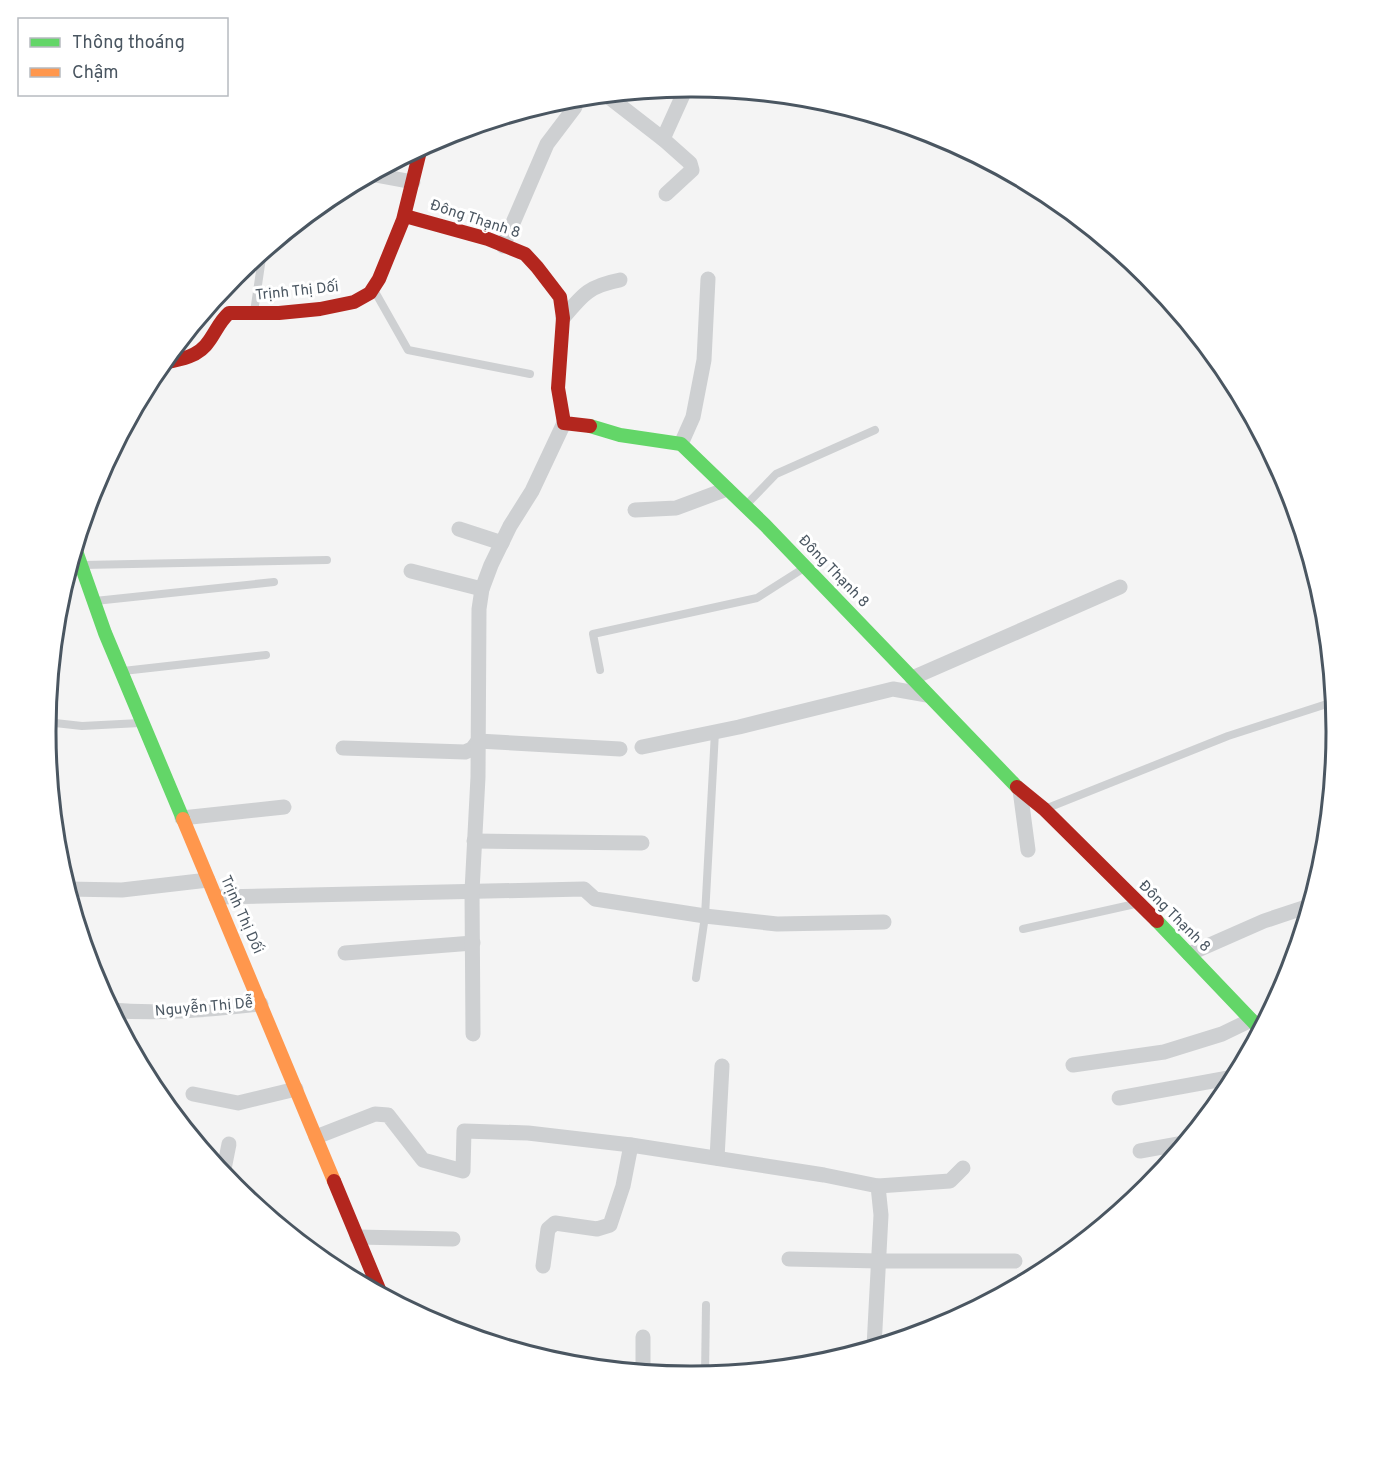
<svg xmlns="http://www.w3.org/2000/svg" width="1381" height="1463" font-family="Overpass,sans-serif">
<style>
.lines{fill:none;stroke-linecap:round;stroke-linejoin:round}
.lane{stroke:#ced0d2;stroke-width:8}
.street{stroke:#ced0d2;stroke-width:15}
.fast{stroke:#63d668;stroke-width:14}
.slow{stroke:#ff974d;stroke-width:14}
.jam{stroke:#b3261e;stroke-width:14}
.labels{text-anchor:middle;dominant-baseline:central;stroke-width:6;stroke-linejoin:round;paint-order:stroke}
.street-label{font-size:15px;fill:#4a5661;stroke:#fff}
.rim{fill:none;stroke:#4a5661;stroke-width:3}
</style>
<rect width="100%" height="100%" fill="#f4f4f4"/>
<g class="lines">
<g class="lane">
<polyline points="374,290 408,350 530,374"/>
<polyline points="254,312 263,251"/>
<polyline points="746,505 776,474 875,430"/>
<polyline points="83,565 327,560"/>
<polyline points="95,601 274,582"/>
<polyline points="600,670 593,634 757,598 804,568"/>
<polyline points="123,671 266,655"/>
<polyline points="46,722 82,726 140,723"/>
<polyline points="1045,809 1228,736 1333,702"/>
<polyline points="1023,929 1135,904"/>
<polyline points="696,978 705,916 715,732"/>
<polyline points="705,1376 706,1305"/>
</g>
<g class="street">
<polyline points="605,94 663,139"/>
<polyline points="370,174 413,182"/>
<polyline points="666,194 692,170 690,163 663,139 687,86"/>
<polyline points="503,246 547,144 575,107"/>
<path d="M563 318C583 294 589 286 620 280"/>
<polyline points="681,444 693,417 704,360 708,279"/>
<polyline points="635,510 676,508 727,489"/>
<polyline points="459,529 502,543"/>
<polyline points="411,571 482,589"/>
<polyline points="912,678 1120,587"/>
<polyline points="642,747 739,727 893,689 927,695"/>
<polyline points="343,748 465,752 472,749 478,741 620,749"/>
<polyline points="1020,790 1028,850"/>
<polyline points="182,818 284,807"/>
<polyline points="474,841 642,843"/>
<polyline points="67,889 122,890 208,880"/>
<polyline points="216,897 584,889 595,899 705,916 777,924 884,922"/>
<polyline points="345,953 473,943"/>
<polyline points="1189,954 1264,921 1309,906"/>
<path d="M111 1010C162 1015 211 1009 261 1004"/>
<polyline points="473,1034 472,891 478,777 479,609 482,589 491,565 510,526 532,491 564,423"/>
<polyline points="1073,1065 1164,1052 1222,1034 1251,1020"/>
<polyline points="193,1094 238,1103 296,1089"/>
<polyline points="1119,1098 1234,1077"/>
<polyline points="316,1137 375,1114 388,1115 423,1160 463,1171 464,1131 528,1133 631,1145 824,1175 878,1186 881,1215 874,1347"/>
<polyline points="1140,1151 1184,1143"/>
<polyline points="717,1158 722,1066"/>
<polyline points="223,1174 229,1144"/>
<polyline points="878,1186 950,1181 963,1168"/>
<polyline points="250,1201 252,1202"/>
<polyline points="357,1237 453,1239"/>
<polyline points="789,1259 879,1261 1015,1261"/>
<polyline points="543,1266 548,1229 555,1223 597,1229 610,1225 623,1186 631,1145"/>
<polyline points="643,1337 643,1372"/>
</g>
<g class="fast">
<polyline points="590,426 620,435 681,444 765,525 1017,787"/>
<polyline points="75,548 105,633 183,819"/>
<polyline points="1157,921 1260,1029"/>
</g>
<polyline class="slow" points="183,819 334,1181"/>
<g class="jam">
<polyline points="405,216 488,239 525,254 537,267 560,297 563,318 558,388 564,423 590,426"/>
<path d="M162 363C179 360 199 357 209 341 216 331 220 321 229 313H279L320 309 354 302 370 293 379 279 403 220 421 147"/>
<polyline points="1017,787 1044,809 1157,921"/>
<polyline points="334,1181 381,1294"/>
</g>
</g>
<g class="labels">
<g class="street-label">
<text transform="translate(475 220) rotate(18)">Đông Thạnh 8</text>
<text transform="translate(297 292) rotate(-6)">Trịnh Thị Dối</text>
<text transform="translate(833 572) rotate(46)">Đông Thạnh 8</text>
<text transform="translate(241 915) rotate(66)">Trịnh Thị Dối</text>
<text transform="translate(1174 917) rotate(45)">Đông Thạnh 8</text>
<text transform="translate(204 1008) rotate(-5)">Nguyễn Thị Dễ</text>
</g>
</g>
<path d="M0 0H1381V1463H0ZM690 97H692A634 634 0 0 1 1326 731V732A634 634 0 0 1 692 1366H690A634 634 0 0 1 56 732V731A634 634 0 0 1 690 97Z" fill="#fff" fill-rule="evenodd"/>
<path class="rim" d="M690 97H692A634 634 0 0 1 1326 731V732A634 634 0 0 1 692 1366H690A634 634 0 0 1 56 732V731A634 634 0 0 1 690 97Z"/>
<rect x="18" y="18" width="210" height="78" fill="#ffffff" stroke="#b7bbc0" stroke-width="1.5"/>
<rect x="30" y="38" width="30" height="9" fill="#63d668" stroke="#b7bbc0" stroke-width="1.5"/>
<text x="72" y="48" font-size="18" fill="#4a5661">Thông thoáng</text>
<rect x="30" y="68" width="30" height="9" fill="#ff974d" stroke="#b7bbc0" stroke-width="1.5"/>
<text x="72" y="78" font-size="18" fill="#4a5661">Chậm</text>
</svg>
